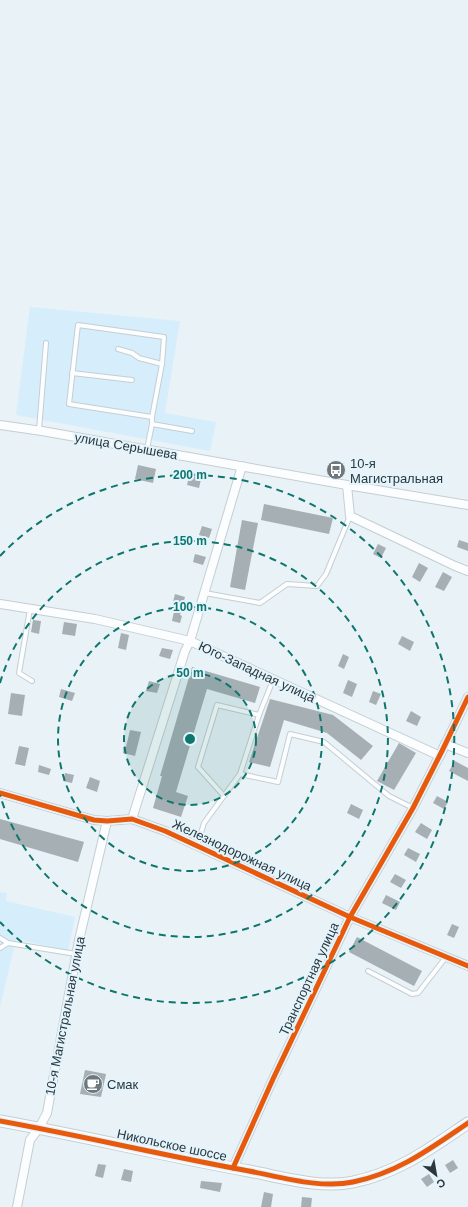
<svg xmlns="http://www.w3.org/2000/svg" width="468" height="1207" font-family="Arial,sans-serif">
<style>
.built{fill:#d6eefb}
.building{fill:#a6afb4}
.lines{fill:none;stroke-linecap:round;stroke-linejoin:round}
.lane-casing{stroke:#c4ced3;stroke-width:6}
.street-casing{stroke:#c4ced3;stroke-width:10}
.secondary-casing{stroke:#c4ced3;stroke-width:13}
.lane{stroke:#fcfdfe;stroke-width:4}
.street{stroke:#fcfdfe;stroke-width:8}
.secondary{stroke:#fcfdfe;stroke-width:11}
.cycleway-casing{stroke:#e3f4fd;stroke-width:8}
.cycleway{stroke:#e8590c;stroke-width:5}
.ring{fill:none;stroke:#0f766e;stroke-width:2;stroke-dasharray:7 5}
.labels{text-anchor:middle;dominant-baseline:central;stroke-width:4;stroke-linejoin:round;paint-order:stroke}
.street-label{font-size:13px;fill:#2b373c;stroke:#e3f4fd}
.poi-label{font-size:13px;fill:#2b373c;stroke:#e3f4fd;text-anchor:start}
.centre{fill:#0f766e;stroke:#e3f4fd;stroke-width:2}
.ring-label{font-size:12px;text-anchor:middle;font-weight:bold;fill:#0f766e;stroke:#e3f4fd;stroke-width:4;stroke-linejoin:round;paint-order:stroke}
</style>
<rect width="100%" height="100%" fill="#e9f2f7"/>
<g class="built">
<polygon points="30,307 180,321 165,413 216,422 210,451 16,415"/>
<polygon points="0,892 7,893 6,901 75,917 68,951 16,939 0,1007"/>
</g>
<g class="building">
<polygon points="138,465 156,469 153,483 135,479"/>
<polygon points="190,472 202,475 199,488 187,485"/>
<polygon points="264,504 333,518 329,534 261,520"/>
<polygon points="242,520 258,523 245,590 230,587"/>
<polygon points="202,526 212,529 209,538 199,535"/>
<polygon points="459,540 468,543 468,551 457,547"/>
<polygon points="378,544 386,548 381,558 373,554"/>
<polygon points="195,554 206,557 203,565 193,562"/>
<polygon points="419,563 428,568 420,582 412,577"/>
<polygon points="443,572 452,577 444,591 435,587"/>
<polygon points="175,594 185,597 180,615 182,616 180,623 172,621 176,602 173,602"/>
<polygon points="33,620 41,621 39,634 31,632"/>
<polygon points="64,622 77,624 75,636 62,634"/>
<polygon points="121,633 129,635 126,650 118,648"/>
<polygon points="402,636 414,642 410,651 398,644"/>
<polygon points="162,648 173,650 170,659 159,656"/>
<polygon points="343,654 349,657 344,669 338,666"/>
<polygon points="192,667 260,687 255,703 207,689 176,792 188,796 181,817 153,808 162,776 160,776"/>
<polygon points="348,680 357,684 352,697 343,693"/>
<polygon points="149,681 160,684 157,693 146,691"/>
<polygon points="61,689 75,693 72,701 59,697"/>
<polygon points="373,691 381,694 376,705 369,702"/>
<polygon points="11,693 25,695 22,716 8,714"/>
<polygon points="270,699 333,715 373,746 361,760 327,733 284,720 270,767 249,762"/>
<polygon points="411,711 421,717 417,726 406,721"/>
<polygon points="130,730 141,732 135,756 123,753 124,746 126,747"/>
<polygon points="399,743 416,753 394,790 377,781"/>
<polygon points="19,746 29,748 25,766 15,764"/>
<polygon points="455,761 468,768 468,781 449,771"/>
<polygon points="39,765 51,769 49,775 38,772"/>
<polygon points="65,773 74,775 72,783 63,781"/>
<polygon points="90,777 100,781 97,792 86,788"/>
<polygon points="437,796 448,802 444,809 433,803"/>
<polygon points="351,804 363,810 359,819 347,813"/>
<polygon points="0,819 84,842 78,862 0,839"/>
<polygon points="421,823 432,830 427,839 415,832"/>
<polygon points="408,848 420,854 416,862 404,855"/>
<polygon points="395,874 406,880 401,888 390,882"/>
<polygon points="386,895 400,902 396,910 382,903"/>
<polygon points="452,924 459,927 454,938 447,935"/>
<polygon points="357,937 422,971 414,986 349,952"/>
<polygon points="85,1070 106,1074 101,1097 80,1094"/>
<polygon points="453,1160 458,1168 450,1173 445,1165"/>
<polygon points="98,1164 106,1165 103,1178 95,1176"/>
<polygon points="124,1169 133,1171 131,1182 121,1180"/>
<polygon points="429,1174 434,1182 427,1187 421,1179"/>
<polygon points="201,1181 222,1183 220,1192 200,1188"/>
<polygon points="264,1192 273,1194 271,1207 261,1207"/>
<polygon points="302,1197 312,1198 311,1207 301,1207"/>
</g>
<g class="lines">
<defs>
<g id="lane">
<polyline points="118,349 132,353 139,358 162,364"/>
<polyline points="72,373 132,380"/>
<polyline points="152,424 192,431"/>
<polyline points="39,430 46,343"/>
<polyline points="147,449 152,424 152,417 162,364 164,337 78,325 69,404 152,417"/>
<polyline points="205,593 260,603 287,584 317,586 326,574 350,516"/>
<polyline points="30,609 19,673 32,681"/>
<polyline points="240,774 278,782 290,734 324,742 389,796 413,808"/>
<polyline points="224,796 198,767 217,705 259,715"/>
<polyline points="197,846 204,823 240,774 259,715 273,680"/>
<polyline points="0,938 8,943 76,954"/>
<polyline points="0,948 8,943"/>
<polyline points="368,971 412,994 418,993 446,957"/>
</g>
<g id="street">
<polyline points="0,425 42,431 347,485 468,505"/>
<polyline points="347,485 350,516 455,566 468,571"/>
<polyline points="0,604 95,619 190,641 440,756 445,744 468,753"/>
<polyline points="0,793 94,820 107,821 132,819 165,831 350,917 468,966"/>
<polyline points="132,819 185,651 190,641 242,466"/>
<polyline points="233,1168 273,1079 350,917 413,808 442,751 468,697"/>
<polyline points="17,1207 30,1140 39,1128 47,1113 79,940 107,821"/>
</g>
<path id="secondary" d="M0 1121C83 1136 166 1156 249 1171 281 1177 321 1189 353 1182 398 1173 431 1148 468 1123"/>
</defs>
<use href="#lane" class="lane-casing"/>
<use href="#street" class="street-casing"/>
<use href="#secondary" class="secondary-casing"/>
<use href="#lane" class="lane"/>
<use href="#street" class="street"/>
<use href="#secondary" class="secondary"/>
<defs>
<g id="cycleway">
<polyline points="0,793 94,820 107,821 132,819 165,831 350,917 468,966"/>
<path d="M0 1121C83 1136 166 1156 249 1171 281 1177 321 1189 353 1182 398 1173 431 1148 468 1123"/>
<polyline points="233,1168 273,1079 350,917 413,808 442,751 468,697"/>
</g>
</defs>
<use href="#cycleway" class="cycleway-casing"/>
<use href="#cycleway" class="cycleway"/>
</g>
<circle cx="190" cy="739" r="66" fill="#0f766e" fill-opacity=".12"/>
<g class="ring">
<circle cx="190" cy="739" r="66"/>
<circle cx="190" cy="739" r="132"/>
<path d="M0 683A198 198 0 1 1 0 795"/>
<path d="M0 556A264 264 0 1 1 0 922"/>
</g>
<defs>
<symbol id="bus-disc" viewBox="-11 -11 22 22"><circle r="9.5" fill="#6e787d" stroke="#e3f4fd"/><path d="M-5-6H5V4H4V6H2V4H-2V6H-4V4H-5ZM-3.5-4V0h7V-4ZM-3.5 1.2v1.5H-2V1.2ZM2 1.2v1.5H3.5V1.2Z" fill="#fff"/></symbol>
<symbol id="cafe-disc" viewBox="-11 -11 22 22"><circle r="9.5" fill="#6e787d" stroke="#e3f4fd"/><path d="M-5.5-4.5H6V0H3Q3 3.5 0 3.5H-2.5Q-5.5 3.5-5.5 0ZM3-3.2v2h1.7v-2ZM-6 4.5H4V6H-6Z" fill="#fff"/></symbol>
</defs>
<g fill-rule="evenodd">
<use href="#bus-disc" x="325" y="459" width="22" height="22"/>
<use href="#cafe-disc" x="82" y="1073" width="22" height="22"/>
</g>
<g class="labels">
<g class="street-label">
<text transform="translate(126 446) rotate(10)">улица Серышева</text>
<text transform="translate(257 672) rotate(25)">Юго-Западная улица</text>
<text transform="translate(242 855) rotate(25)">Железнодорожная улица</text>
<text transform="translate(309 979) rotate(-65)">Транспортная улица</text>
<text transform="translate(65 1016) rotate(-79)">10-я Магистральная улица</text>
<text transform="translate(172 1145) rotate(12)">Никольское шоссе</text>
</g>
<g class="poi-label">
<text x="350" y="463">10-я<tspan x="350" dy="15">Магистральная</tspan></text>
<text x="107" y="1084">Смак</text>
</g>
</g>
<circle cx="190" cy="739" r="6" class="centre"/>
<g class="ring-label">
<text x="190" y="479">200 m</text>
<text x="190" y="545">150 m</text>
<text x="190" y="611">100 m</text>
<text x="190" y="677">50 m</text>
</g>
<g transform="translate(436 1175) rotate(149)" stroke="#e3f4fd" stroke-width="3" paint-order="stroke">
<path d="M0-3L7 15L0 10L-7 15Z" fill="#2b373c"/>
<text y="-6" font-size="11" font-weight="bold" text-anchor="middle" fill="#2b373c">С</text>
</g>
</svg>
